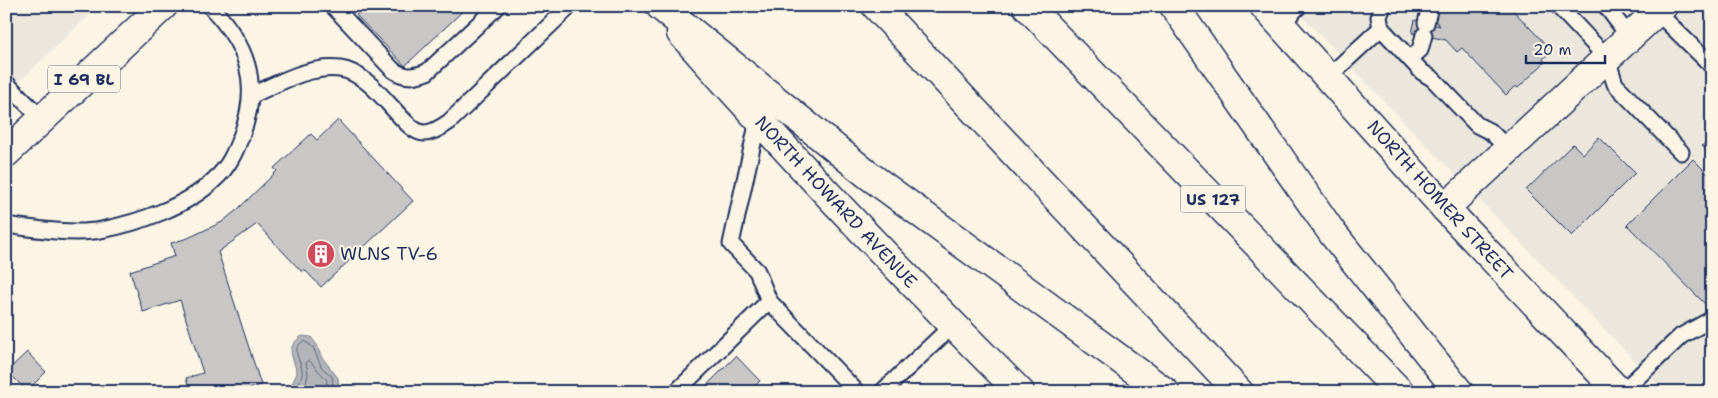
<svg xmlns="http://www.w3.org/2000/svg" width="1718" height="398" font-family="'Shantell Sans',sans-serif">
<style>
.built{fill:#ece7dc}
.water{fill:#b2b4b8;stroke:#767f94}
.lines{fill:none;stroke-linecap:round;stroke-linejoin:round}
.shore{stroke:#576482;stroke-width:1}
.building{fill:#c8c7c6;stroke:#1b2f5e}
.service-casing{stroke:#1b2f5e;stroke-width:19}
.minor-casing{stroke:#1b2f5e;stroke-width:31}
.tertiary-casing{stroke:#1b2f5e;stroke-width:31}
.primary-casing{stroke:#1b2f5e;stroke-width:31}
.motorway-casing{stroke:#1b2f5e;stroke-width:31}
.service{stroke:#fcf5e5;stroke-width:15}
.minor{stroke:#fcf5e5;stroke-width:28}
.tertiary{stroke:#fcf5e5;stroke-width:28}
.primary{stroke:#fcf5e5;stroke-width:28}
.motorway{stroke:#fcf5e5;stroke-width:28}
.labels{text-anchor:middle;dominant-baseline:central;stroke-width:4;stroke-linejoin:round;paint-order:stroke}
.shield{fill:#fcf5e5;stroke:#5e6a86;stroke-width:1}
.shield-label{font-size:16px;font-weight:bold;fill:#1b2f5e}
.street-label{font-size:18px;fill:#1b2f5e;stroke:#fcf5e5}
.poi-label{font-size:18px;fill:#1b2f5e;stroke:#fcf5e5;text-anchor:start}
</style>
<rect width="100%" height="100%" fill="#fcf5e5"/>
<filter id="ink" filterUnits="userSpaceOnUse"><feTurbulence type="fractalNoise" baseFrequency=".02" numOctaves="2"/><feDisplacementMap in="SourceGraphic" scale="10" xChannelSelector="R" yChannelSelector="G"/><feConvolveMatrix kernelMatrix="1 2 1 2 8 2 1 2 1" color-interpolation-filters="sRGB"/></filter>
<g filter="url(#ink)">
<g class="built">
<polygon points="6,6 99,6 6,94"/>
<polygon points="1292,6 1712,6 1712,392 1665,392"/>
</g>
<path class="water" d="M302 336 311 337 317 345 321 356 338 378 339 389 336 392H293L292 384 297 373C293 356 284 348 302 336Z"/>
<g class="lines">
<g class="shore">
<path d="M297 392C297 385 300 382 302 375 304 362 288 350 304 341L313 347 322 368 332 376 333 392"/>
<polyline points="304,392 308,374 306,362 309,360 327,380 326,392"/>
</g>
</g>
<g class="building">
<polygon points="365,6 468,6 405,66 356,15"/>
<polygon points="1440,6 1509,6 1552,51 1543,59 1545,62 1518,88 1515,86 1506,95 1462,48 1457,52 1446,40 1412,33 1415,20 1440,26 1432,17 1440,9"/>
<polygon points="338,120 413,201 321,287 304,269 302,272 257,224 218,252 261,385 240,392 190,392 186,378 203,373 180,300 143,312 130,271 175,256 171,243 188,238 222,222 238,209 277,171 274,168 311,134 317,140"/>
<polygon points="1599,137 1635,173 1572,236 1526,190 1573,144 1583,154"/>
<polygon points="1712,137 1712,155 1702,146"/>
<polygon points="1693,159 1712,178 1712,300 1706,305 1627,225"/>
<polygon points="27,352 46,372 27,391 7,371"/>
<polygon points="736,356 760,381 753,388 757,392 700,392"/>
<polygon points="45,386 50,392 39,392"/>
</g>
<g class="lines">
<defs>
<g id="service">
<path d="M333 6 393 70C405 78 413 77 427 72L498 6"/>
<polyline points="1383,6 1379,17 1381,28 1422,72 1433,79 1477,125 1491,132 1508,149"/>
<polyline points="1558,6 1607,58 1615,84 1681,152"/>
<polyline points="1606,6 1630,38"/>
<polyline points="1657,12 1712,66"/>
<polyline points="1426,23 1430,6"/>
<polyline points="1281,24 1299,6"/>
<polyline points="1410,59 1420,50 1424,35"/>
<polyline points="1329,76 1381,28"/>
<polyline points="6,83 42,119"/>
<path d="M252 95C279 83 310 65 340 69 377 74 402 132 424 133 433 133 442 127 449 122L570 6"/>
<polyline points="758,120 731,244 757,271 769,301 857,392"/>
<path d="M6 225C34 229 74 235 101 230 138 223 188 206 215 179 229 167 236 150 242 134 261 82 247 45 210 6"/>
<polyline points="676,392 769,301"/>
<polyline points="882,392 953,325"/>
<polyline points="1622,392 1681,336 1712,319"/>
</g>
<polyline id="minor" points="1445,208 1663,6"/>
<g id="tertiary">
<polyline points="1264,6 1445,208 1619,392"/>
<path d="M681 33C790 156 903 276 1020 392"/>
</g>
<polyline id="primary" points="6,153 163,6"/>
<g id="motorway">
<polyline points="660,6 867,174 1165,392"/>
<polyline points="876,6 1239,392"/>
<polyline points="1027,6 1400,392"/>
<polyline points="1174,6 1333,234 1459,392"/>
</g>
</defs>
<use href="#service" class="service-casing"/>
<use href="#minor" class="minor-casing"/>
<use href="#tertiary" class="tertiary-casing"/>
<use href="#primary" class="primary-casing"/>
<use href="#motorway" class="motorway-casing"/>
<use href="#service" class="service"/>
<use href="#minor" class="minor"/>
<use href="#tertiary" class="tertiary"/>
<use href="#primary" class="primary"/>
<use href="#motorway" class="motorway"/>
</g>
</g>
<defs>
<symbol id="building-disc" viewBox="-11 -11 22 22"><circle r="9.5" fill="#d1495b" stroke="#fcf5e5"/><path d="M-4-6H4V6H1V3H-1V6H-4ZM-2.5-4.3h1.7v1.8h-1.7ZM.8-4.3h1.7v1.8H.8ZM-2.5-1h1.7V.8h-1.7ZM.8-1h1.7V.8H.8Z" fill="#fff"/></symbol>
</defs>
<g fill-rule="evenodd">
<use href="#building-disc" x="305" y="238" width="32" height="32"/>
</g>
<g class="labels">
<g class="shield">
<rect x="48" y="65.5" width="72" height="27" rx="4"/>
<rect x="1180.5" y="185.5" width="65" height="27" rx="4"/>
</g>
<g class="shield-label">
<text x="84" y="79">I 69 BL</text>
<text x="1213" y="199">US 127</text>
</g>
<g class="street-label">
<text transform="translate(1440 200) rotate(48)">NORTH HOMER STREET</text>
<text transform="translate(836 202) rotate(47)">NORTH HOWARD AVENUE</text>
</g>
<g class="poi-label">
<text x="340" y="254">WLNS TV-6</text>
</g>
</g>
<rect width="1718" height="398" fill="none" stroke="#fcf5e5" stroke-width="25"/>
<rect x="12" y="12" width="1693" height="373" fill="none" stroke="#1b2f5e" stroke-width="2" filter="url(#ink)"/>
<path d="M1526 55v8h79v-8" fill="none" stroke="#1b2f5e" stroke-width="2.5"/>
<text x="1533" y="55" font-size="15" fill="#1b2f5e" stroke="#fcf5e5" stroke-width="4" paint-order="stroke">20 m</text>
</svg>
